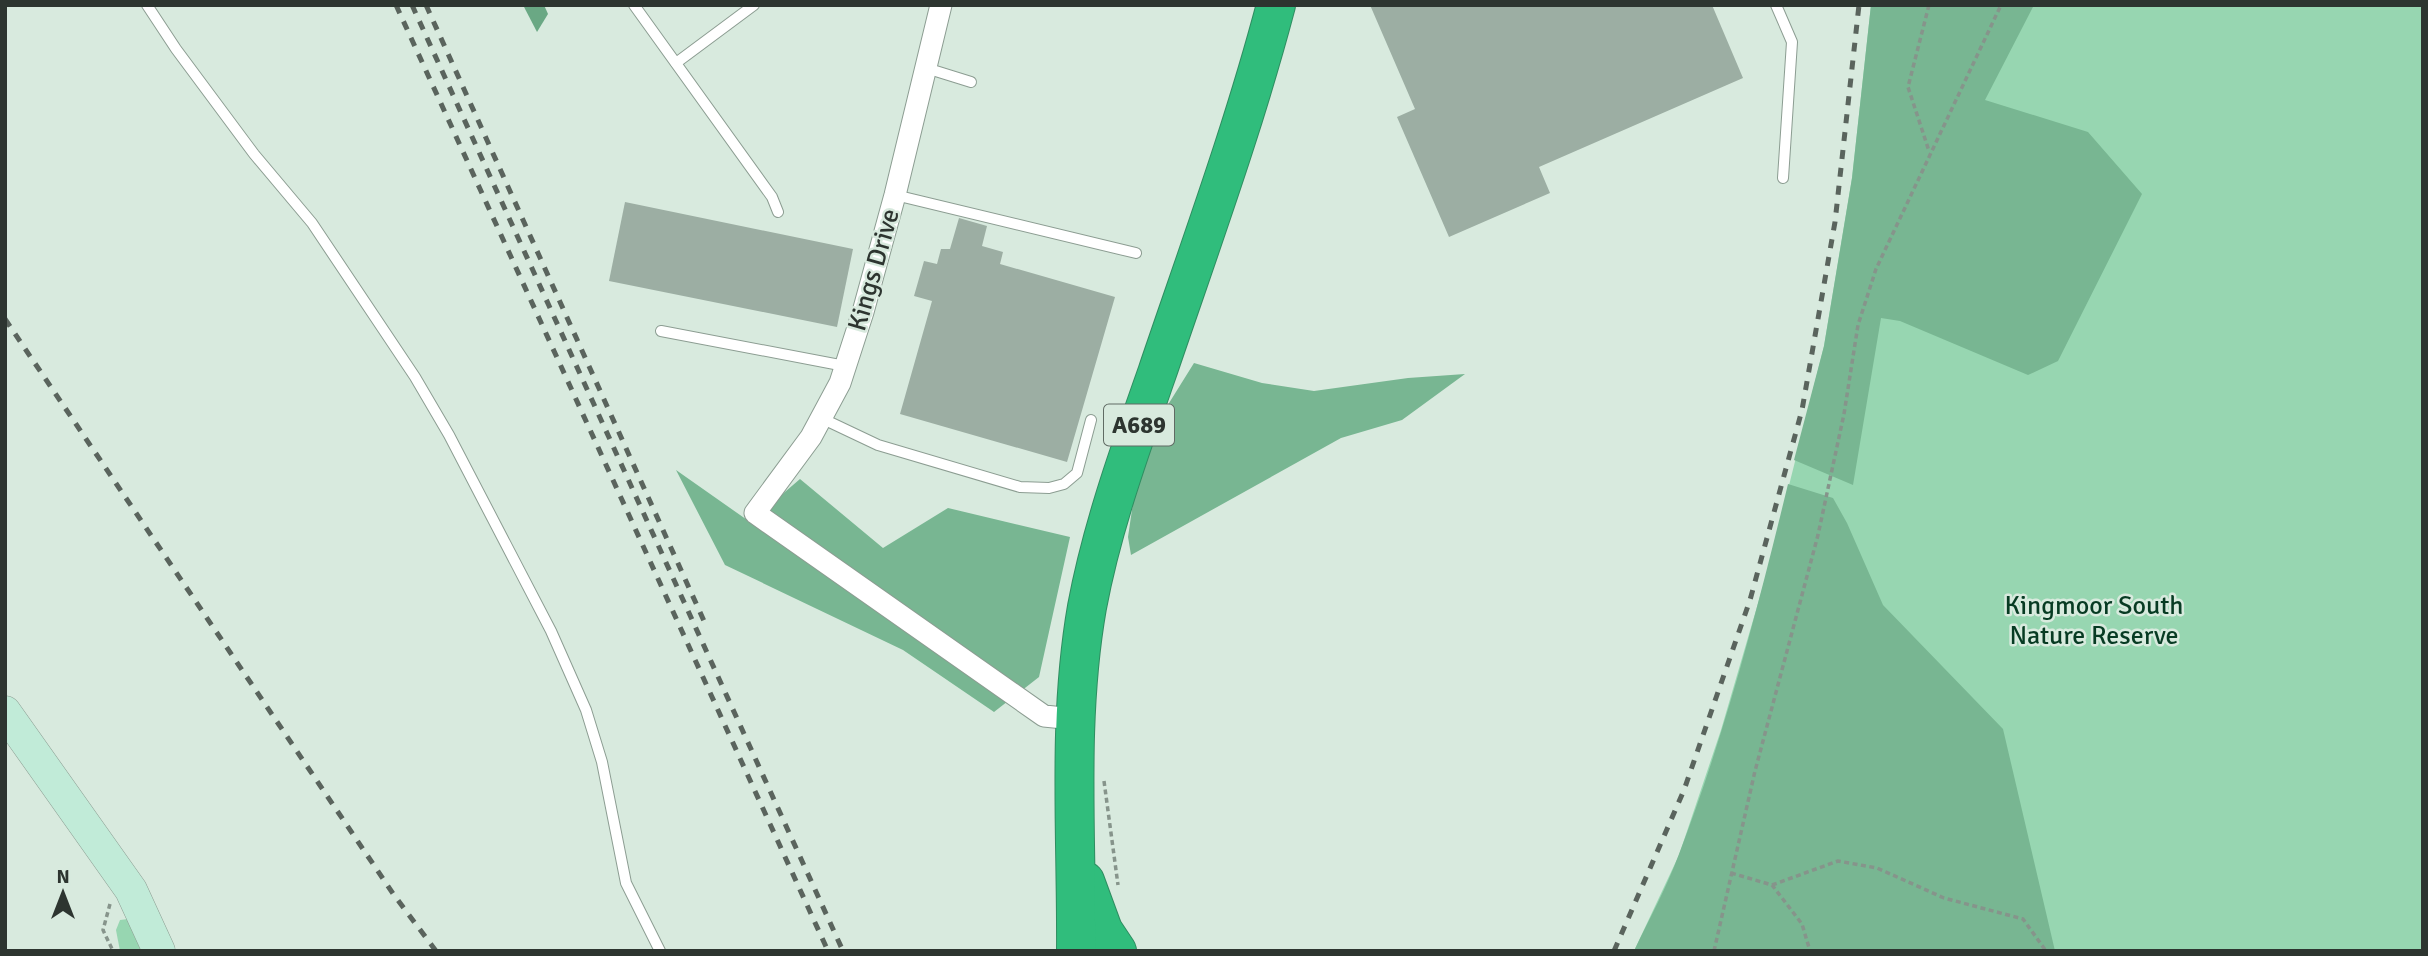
<svg xmlns="http://www.w3.org/2000/svg" width="2428" height="956" font-family="Signika,sans-serif">
<style>
.green{fill:#97d6b1}
.forest{fill:#78b692}
.water{fill:#6aa884}
.building{fill:#9caea3}
.lines{fill:none;stroke-linecap:round;stroke-linejoin:round}
.lane-casing{stroke:#8c9d92;stroke-width:12}
.street-casing{stroke:#8c9d92;stroke-width:23}
.secondary-casing{stroke:#8c9d92;stroke-width:33}
.highway-casing{stroke:#2f8d61;stroke-width:40}
.path{stroke:#86948b;stroke-width:3.5;stroke-dasharray:5 3.5;stroke-linecap:butt}
.lane{stroke:#fff;stroke-width:10}
.street{stroke:#fff;stroke-width:21}
.secondary{stroke:#c1ebd8;stroke-width:32}
.highway{stroke:#30bd7c;stroke-width:38}
.rail{stroke:#5a645d;stroke-width:5;stroke-dasharray:9 9;stroke-linecap:butt}
.labels{text-anchor:middle;dominant-baseline:central;stroke-width:5;stroke-linejoin:round;paint-order:stroke}
.shield{fill:#d8eade;stroke:#606b64;stroke-width:2}
.shield-label{font-size:24px;font-weight:bold;fill:#2d3530}
.street-label{font-size:26px;fill:#2d3530;stroke:#d8eade}
.park-label{font-size:26px;fill:#073b23;stroke:#d8eade}
</style>
<rect width="100%" height="100%" fill="#d8eade"/>
<g class="green">
<polygon points="1871,5 2423,5 2423,951 1634,951 1679,855 1721,730 1768,569 1824,346 1852,178"/>
<polygon points="128,919 151,951 120,951 116,930 120,920"/>
</g>
<g class="forest">
<polygon points="1871,5 2034,5 1985,100 2088,132 2142,194 2058,361 2028,375 1900,321 1881,318 1853,485 1794,460 1824,346 1852,178"/>
<polygon points="1194,363 1262,383 1314,391 1408,378 1465,374 1402,420 1341,438 1131,555 1128,537 1141,448"/>
<polygon points="676,470 750,522 800,479 883,548 948,508 1070,537 1039,677 994,712 903,650 725,565"/>
<path d="M1788 484 1833 498 1847 523 1883 605 2003 729 2055 951H1634C1649 919 1667 887 1679 854 1725 734 1758 608 1788 484Z"/>
</g>
<polygon class="water" points="523,5 544,5 548,14 537,32"/>
<g class="building">
<polygon points="1370,5 1712,5 1743,78 1539,167 1550,193 1449,237 1397,117 1415,109"/>
<polygon points="625,202 853,249 837,327 609,281"/>
<polygon points="959,218 987,226 982,246 1003,252 1000,264 1115,297 1067,462 900,414 932,301 914,296 924,261 937,264 941,249 950,249"/>
</g>
<g class="lines">
<defs>
<g id="lane">
<polyline points="147,5 176,49 254,154 312,223 415,377 449,435 551,631 586,710 602,762 626,883 660,951"/>
<polyline points="634,5 772,197 778,212"/>
<polyline points="1776,5 1792,42 1783,178"/>
<polyline points="676,63 754,5"/>
<polyline points="926,68 971,82"/>
<polyline points="895,195 1136,253"/>
<polyline points="661,331 845,366"/>
<polyline points="821,418 878,445 1020,487 1049,488 1064,484 1077,473 1091,420"/>
</g>
<polyline id="street" points="941,5 895,195 863,312 840,383 811,437 755,513 1044,716 1074,719"/>
<polyline id="secondary" points="5,712 131,890 159,951"/>
<g id="highway">
<polyline points="1085,881 1103,930 1117,951"/>
<path d="M1076 951C1077 836 1067 721 1087 607 1102 527 1130 450 1157 373 1198 252 1243 130 1276 5"/>
</g>
</defs>
<use href="#lane" class="lane-casing"/>
<use href="#street" class="street-casing"/>
<use href="#secondary" class="secondary-casing"/>
<use href="#highway" class="highway-casing"/>
<g class="path">
<polyline points="1929,5 1908,87 1929,151"/>
<polyline points="1104,781 1118,885"/>
<polyline points="1731,873 1772,885 1802,924 1810,951"/>
<polyline points="1772,885 1838,861 1877,868 1944,898 2023,919 2046,951"/>
<polyline points="110,904 103,930 113,951"/>
<polyline points="1714,951 1755,771 1818,535 1844,414 1858,325 1876,269 2001,5"/>
</g>
<use href="#lane" class="lane"/>
<use href="#street" class="street"/>
<use href="#secondary" class="secondary"/>
<use href="#highway" class="highway"/>
<g class="rail">
<polyline points="396,5 828,951"/>
<polyline points="412,5 843,951"/>
<polyline points="426,5 704,621"/>
<polyline points="5,319 394,895 436,951"/>
<polyline points="1614,951 1684,790 1750,600 1802,410 1835,222 1859,5"/>
</g>
</g>
<g class="labels">
<rect class="shield" x="1104" y="404.5" width="70" height="41" rx="5"/>
<g class="shield-label">
<text x="1139" y="425">A689</text>
</g>
<g class="street-label">
<text transform="translate(874 270) rotate(-74)">Kings Drive</text>
</g>
<g class="park-label">
<text x="2094" y="606">Kingmoor South<tspan x="2094" dy="30">Nature Reserve</tspan></text>
</g>
</g>
<rect width="2428" height="956" fill="none" stroke="#2d3530" stroke-width="14"/>
<g transform="translate(63 893)" stroke="#d8eade" stroke-width="5" paint-order="stroke">
<path d="M0-5L12 26L0 18L-12 26Z" fill="#2d3530"/>
<text y="-10" font-size="19" font-weight="bold" text-anchor="middle" fill="#2d3530">N</text>
</g>
</svg>
